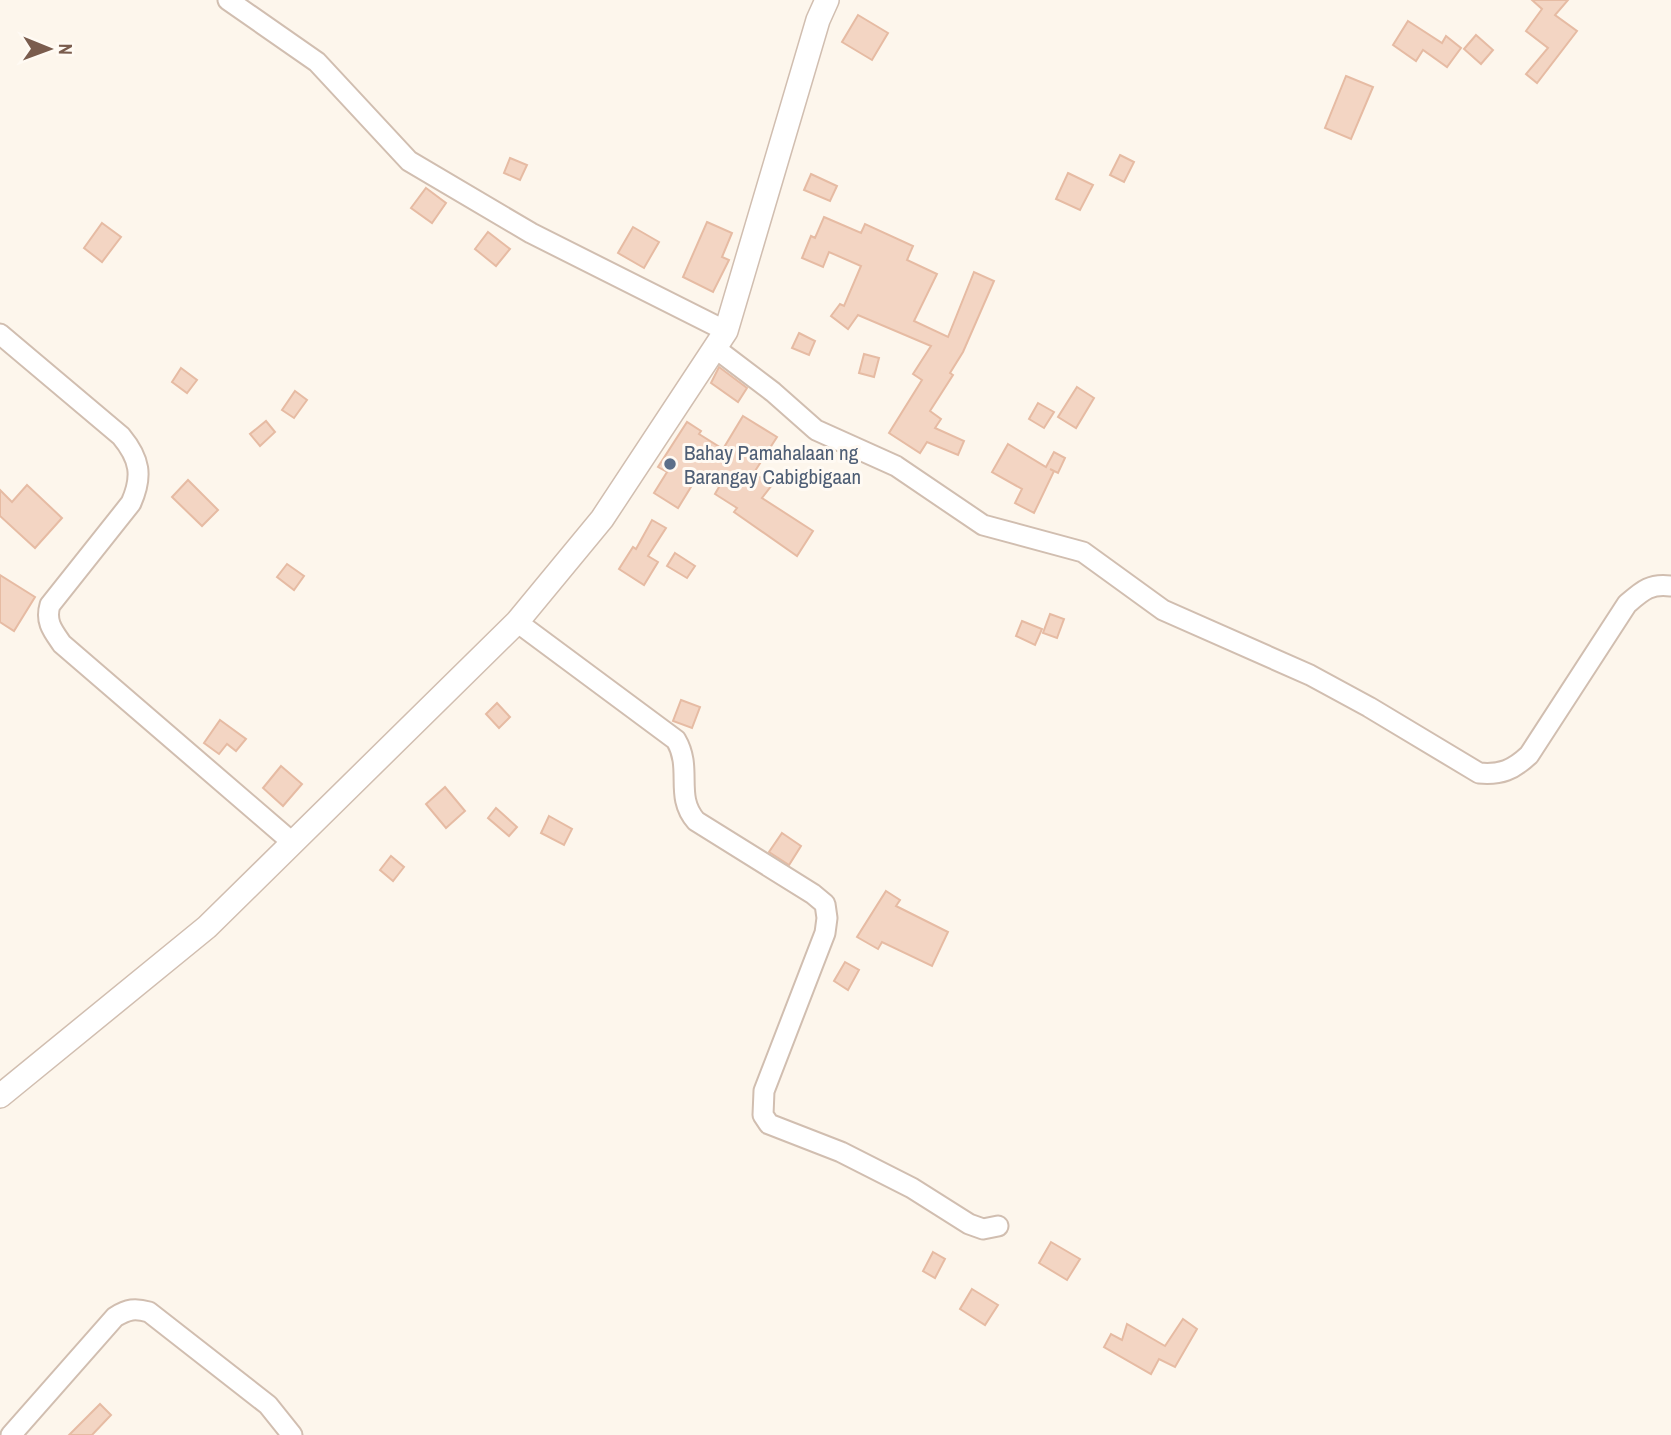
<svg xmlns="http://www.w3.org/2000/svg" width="1671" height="1435" font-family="'Archivo Narrow',sans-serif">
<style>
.building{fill:#f3d5c3;stroke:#e6bba3;stroke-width:2}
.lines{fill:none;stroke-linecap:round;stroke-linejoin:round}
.minor-casing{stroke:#d1beb0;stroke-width:23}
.tertiary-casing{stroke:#d1beb0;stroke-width:26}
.minor{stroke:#fff;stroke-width:19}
.tertiary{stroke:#fff;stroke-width:23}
.service-dot{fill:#5c6f8a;stroke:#fffaf3;stroke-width:2.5}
.labels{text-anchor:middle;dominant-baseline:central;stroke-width:6;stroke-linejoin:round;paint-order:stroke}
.service-label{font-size:21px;fill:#4e5e75;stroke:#fffaf3;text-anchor:start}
</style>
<rect width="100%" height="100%" fill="#fdf6ec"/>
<g class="building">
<polygon points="1532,0 1568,0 1555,15 1577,31 1537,83 1526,74 1548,48 1526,31 1542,9"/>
<polygon points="858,15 888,33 872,60 842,42"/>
<polygon points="1408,21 1442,43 1446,36 1461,48 1447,67 1423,50 1416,61 1393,45"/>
<polygon points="1476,35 1493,50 1481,64 1464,49"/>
<polygon points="1346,76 1373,87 1351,139 1325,128"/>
<polygon points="1120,155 1134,162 1124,182 1110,175"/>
<polygon points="510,158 527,165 520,180 504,173"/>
<polygon points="1068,173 1093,185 1080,210 1056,199"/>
<polygon points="811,174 837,186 830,201 804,190"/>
<polygon points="426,188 446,203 432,223 411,208"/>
<polygon points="824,217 861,233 865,224 913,246 907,260 937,274 914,321 948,337 974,272 994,281 963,352 950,373 953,375 930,411 941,419 935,428 964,441 958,455 927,442 920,453 889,433 922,380 913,374 931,346 858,315 848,329 831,316 840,304 844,306 861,266 829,252 823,267 802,258 811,236 815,238"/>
<polygon points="707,222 732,233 722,257 729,260 713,292 683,277"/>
<polygon points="102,223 121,237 102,262 84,248"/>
<polygon points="633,227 659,242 644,268 618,253"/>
<polygon points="488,232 510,249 496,266 475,249"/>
<polygon points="799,333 815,341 809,355 792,348"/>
<polygon points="864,354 879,358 874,377 859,373"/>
<polygon points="719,367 747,388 738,402 711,383"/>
<polygon points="181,368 197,380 187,393 172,382"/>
<polygon points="1077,387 1094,398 1076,428 1058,417"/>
<polygon points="295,391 307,400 294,418 282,410"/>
<polygon points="1038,403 1054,412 1044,428 1029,419"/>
<polygon points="743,416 777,437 755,471 759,473 757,475 772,485 762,498 813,531 797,556 734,512 737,508 715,494 719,487 699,474 678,508 654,493 667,472 658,467 687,422 701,431 699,434 723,449"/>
<polygon points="266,421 275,432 260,446 250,434"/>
<polygon points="1008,444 1046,467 1054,452 1065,458 1058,473 1050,469 1054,471 1034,513 1015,503 1022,489 992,472"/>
<polygon points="188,480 218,510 202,526 172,497"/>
<polygon points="27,485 62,518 35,548 0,516 0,490 12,502"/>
<polygon points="652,520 666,528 648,556 658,562 644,585 619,569 633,547 636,549"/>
<polygon points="675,553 695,566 687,578 667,566"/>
<polygon points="287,564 304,576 294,590 277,577"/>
<polygon points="0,575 35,597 14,631 0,622"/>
<polygon points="1050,614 1064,619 1057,638 1043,633"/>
<polygon points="1022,621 1042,629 1035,645 1016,636"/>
<polygon points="681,700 700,707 692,728 673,721"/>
<polygon points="497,703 510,717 499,728 486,714"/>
<polygon points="220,720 246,739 236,751 227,744 219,754 204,743"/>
<polygon points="281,766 302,784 283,806 263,788"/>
<polygon points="445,787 465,811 446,828 426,804"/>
<polygon points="496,808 517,827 509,836 488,818"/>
<polygon points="549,816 572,829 564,845 541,833"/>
<polygon points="782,833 801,846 789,865 769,852"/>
<polygon points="391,856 404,867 393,881 380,870"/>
<polygon points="886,891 900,900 896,906 948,932 932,966 882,942 878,949 857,937"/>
<polygon points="845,962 859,970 848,990 834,981"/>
<polygon points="1051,1242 1080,1259 1067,1280 1039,1263"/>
<polygon points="933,1252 945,1259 935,1278 923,1271"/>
<polygon points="972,1289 998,1305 985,1325 960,1309"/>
<polygon points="1183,1319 1197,1329 1175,1367 1159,1359 1151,1374 1104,1347 1111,1334 1122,1340 1127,1324 1165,1346"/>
<polygon points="100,1404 111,1415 92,1435 69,1435"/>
</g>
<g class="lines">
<defs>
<g id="minor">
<polyline points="228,0 317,62 409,161 531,233 726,331"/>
<path d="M0 334 121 436C140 459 143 476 131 503L50 605C45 622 53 631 62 644L293 843"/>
<path d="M715 348 773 392 816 430 896 466 983 525 1083 552 1163 610 1310 675 1369 707 1479 773C1501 775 1513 770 1529 755L1627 604C1642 591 1650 583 1671 586"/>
<path d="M517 622 676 740C693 769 674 796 696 821L813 894 825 904 827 918 825 933 764 1091 763 1115 769 1124 841 1152 912 1188 969 1224 983 1229 998 1226"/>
<path d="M11 1435 115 1317C128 1309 135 1308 149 1312L268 1405 292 1435"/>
</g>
<polyline id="tertiary" points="0,1096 207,927 517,622 602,519 726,331 818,20 827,0"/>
</defs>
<use href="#minor" class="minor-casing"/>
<use href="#tertiary" class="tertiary-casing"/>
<use href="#minor" class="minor"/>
<use href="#tertiary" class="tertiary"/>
</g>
<circle class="service-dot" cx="670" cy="464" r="7"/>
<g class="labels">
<g class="service-label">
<text x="684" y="452">Bahay Pamahalaan ng<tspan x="684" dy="24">Barangay Cabigbigaan</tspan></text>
</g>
</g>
<g transform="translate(49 49) rotate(91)" stroke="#fffaf3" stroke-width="5" paint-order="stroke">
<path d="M0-5L12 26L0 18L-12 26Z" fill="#7a5c4d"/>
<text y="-10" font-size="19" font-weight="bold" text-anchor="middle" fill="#7a5c4d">N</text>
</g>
</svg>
